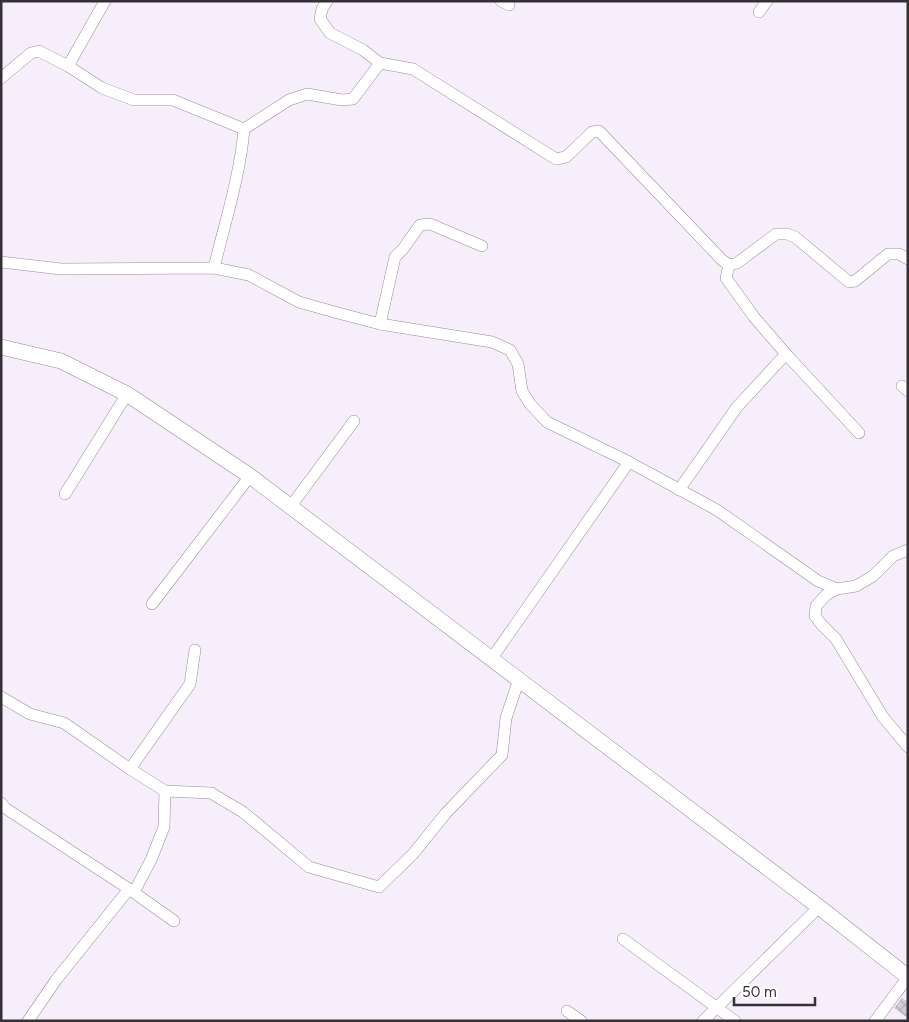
<svg xmlns="http://www.w3.org/2000/svg" width="909" height="1022" font-family="Figtree,sans-serif">
<style>
.building{fill:url(#building-cross-hatch);filter:url(#shadow)}
.lines{fill:none;stroke-linecap:round;stroke-linejoin:round}
.minor-casing{stroke:#958c99;stroke-width:12}
.tertiary-casing{stroke:#958c99;stroke-width:16}
.minor{stroke:#fff;stroke-width:11}
.tertiary{stroke:#fff;stroke-width:15}
</style>
<defs>
<pattern id="building-cross-hatch" width="8" height="8" patternUnits="userSpaceOnUse" patternTransform="scale(1.25)"><rect width="8" height="8" fill="#d4cbd9"/><path d="M0 0l8 8M0 8l8-8" fill="none" stroke="#b7afbb"/></pattern>
<filter id="shadow"><feDropShadow dx="4" dy="2" stdDeviation="0" flood-color="#0004"/></filter>
</defs>
<rect width="100%" height="100%" fill="#f7eefc"/>
<polygon class="building" points="902,998 908,1002 908,1018 894,1008"/>
<g class="lines">
<defs>
<g id="minor">
<polyline points="327,1 322,9 320,19 330,33 363,50 380,63 413,69 556,159 566,157 592,132 599,131 722,260 729,265 737,263 776,234 787,234 795,237 849,282 855,281 888,254 899,254 908,259"/>
<polyline points="501,1 509,5"/>
<polyline points="759,12 767,1"/>
<polyline points="68,66 105,1"/>
<polyline points="1,78 31,53 39,51 68,66 102,88 134,100 173,100 244,129 289,100 307,94 342,100 353,99 380,63"/>
<polyline points="1,262 61,269 214,268 249,275 299,302 338,313 380,324 492,342 510,350 518,364 522,391 530,404 547,422 629,462 717,510 818,581 837,589"/>
<polyline points="729,265 726,278 754,317 786,354 859,433"/>
<path d="M214 268C225 222 240 176 244 129"/>
<polyline points="380,324 395,257 403,249 420,225 430,224 482,246"/>
<polyline points="902,386 908,391"/>
<polyline points="679,490 737,407 786,354"/>
<polyline points="65,494 127,394"/>
<polyline points="291,506 354,421"/>
<polyline points="908,550 893,556 873,576 856,586 837,589 826,595 816,606 815,616 821,624 836,639 883,717 908,747"/>
<polyline points="152,604 250,476"/>
<polyline points="492,658 629,462"/>
<polyline points="1,697 30,714 64,723 130,769 165,791 211,793 243,812 309,867 379,887 413,854 446,813 502,755 506,718 519,679"/>
<polyline points="130,769 190,684 195,650"/>
<polyline points="1,803 5,808 129,889 174,921"/>
<polyline points="134,892 151,860 164,827 165,791"/>
<polyline points="623,939 735,1021"/>
<polyline points="567,1011 581,1021"/>
<polyline points="28,1021 56,980 129,889"/>
<polyline points="703,1021 819,907"/>
<polyline points="875,1021 908,977"/>
</g>
<polyline id="tertiary" points="1,347 61,361 127,394 250,476 819,907 908,977"/>
</defs>
<use href="#minor" class="minor-casing"/>
<use href="#tertiary" class="tertiary-casing"/>
<use href="#minor" class="minor"/>
<use href="#tertiary" class="tertiary"/>
</g>
<rect width="909" height="1022" fill="none" stroke="#343036" stroke-width="5"/>
<path d="M734 997v8h81v-8" fill="none" stroke="#343036" stroke-width="2.5"/>
<text x="742" y="997" font-size="15" fill="#343036" stroke="#ffffff" stroke-width="4" paint-order="stroke">50 m</text>
</svg>
